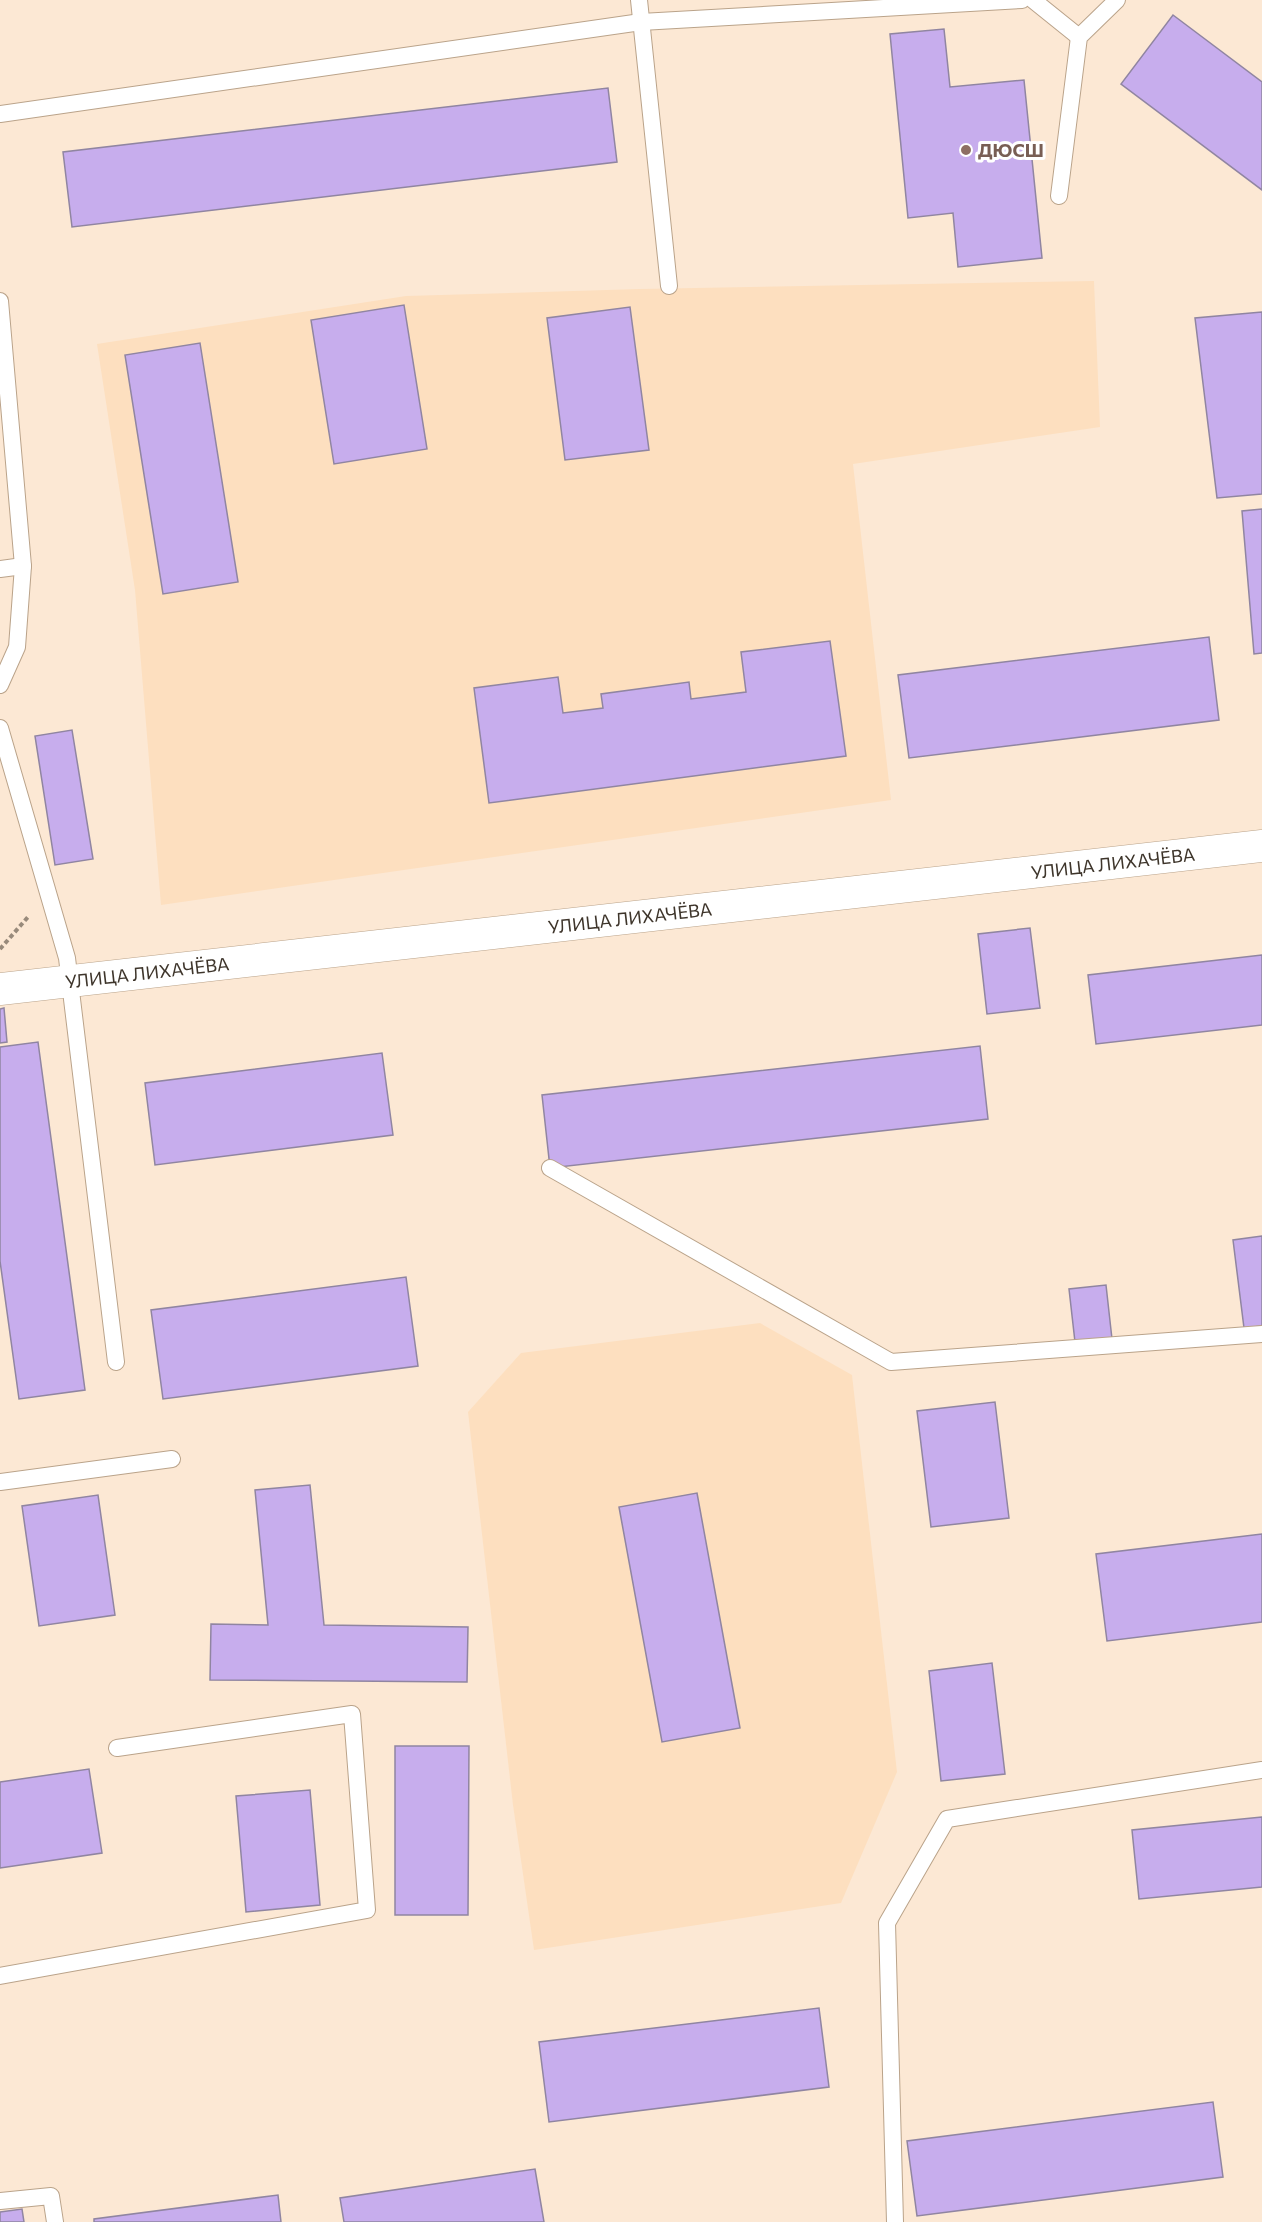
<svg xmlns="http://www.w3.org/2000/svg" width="1262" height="2222" font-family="Commissioner,sans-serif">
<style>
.built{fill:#fddfbf}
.building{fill:#c7aded;stroke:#9085a1;stroke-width:1.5}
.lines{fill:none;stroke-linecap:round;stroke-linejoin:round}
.service-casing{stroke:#baa38a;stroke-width:18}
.minor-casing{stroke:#baa38a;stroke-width:33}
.path{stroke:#988a7b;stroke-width:4;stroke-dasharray:4.5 3;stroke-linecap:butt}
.service{stroke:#fff;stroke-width:16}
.minor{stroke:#fff;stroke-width:32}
.education-dot{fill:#8d6e63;stroke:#fff;stroke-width:2}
.labels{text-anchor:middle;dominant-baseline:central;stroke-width:6;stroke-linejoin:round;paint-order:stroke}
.education-label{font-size:18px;font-weight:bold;fill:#785e54;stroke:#fff;text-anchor:start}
.street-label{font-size:18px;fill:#3e352b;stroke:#fff}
</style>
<rect width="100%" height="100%" fill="#fce8d4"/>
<g class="built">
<polygon points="1094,281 1100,427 853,464 891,800 161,905 135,590 97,344 406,296 640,289"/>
<polygon points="760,1323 852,1375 897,1772 841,1903 534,1950 513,1805 468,1412 521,1353"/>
</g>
<g class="building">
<polygon points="1173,15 1262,82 1262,190 1121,84"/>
<polygon points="944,29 950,87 1024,80 1042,258 958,267 953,213 908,218 890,34"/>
<polygon points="608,88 617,162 72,227 63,152"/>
<polygon points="404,305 427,449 334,464 311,320"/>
<polygon points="630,307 649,450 565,460 547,318"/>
<polygon points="1262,312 1262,494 1217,498 1195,318"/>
<polygon points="200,343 238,582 163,594 125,355"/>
<polygon points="1262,509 1262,653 1254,654 1242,511"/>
<polygon points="1209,637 1219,720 909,758 898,675"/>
<polygon points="830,641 846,756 489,803 474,688 558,677 563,713 603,708 601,694 689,682 691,699 746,692 741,652"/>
<polygon points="72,730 93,859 55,865 35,736"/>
<polygon points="1030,928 1040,1008 987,1014 978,934"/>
<polygon points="1262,955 1262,1025 1096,1044 1088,975"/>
<polygon points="4,1008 7,1042 0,1043 0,1009"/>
<polygon points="38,1042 85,1390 19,1399 0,1261 0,1047"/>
<polygon points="980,1046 988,1119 550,1168 542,1095"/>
<polygon points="382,1053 393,1135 155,1165 145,1083"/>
<polygon points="1262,1236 1262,1326 1244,1328 1233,1240"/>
<polygon points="406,1277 418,1366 163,1399 151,1310"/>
<polygon points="1106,1285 1112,1339 1075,1342 1069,1289"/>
<polygon points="995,1402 1009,1518 931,1527 917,1411"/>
<polygon points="310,1485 324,1625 468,1627 467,1682 210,1680 211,1624 268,1625 255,1490"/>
<polygon points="697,1493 740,1728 662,1742 619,1507"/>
<polygon points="98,1495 115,1615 39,1626 22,1506"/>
<polygon points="1262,1534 1262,1622 1107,1641 1096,1554"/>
<polygon points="992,1663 1005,1774 941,1781 929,1671"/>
<polygon points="395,1746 469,1746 468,1915 395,1915"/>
<polygon points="89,1769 102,1853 0,1868 0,1782"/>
<polygon points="310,1790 320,1905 246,1912 236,1796"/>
<polygon points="1262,1817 1262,1887 1139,1899 1132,1830"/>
<polygon points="819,2008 829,2087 549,2122 539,2042"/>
<polygon points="1213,2102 1223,2177 917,2216 907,2141"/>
<polygon points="535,2169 544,2222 344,2222 340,2198"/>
<polygon points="278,2195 281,2222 94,2222 94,2219"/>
<polygon points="22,2209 24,2222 0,2222 0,2212"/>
</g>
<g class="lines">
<defs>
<g id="service">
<polyline points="639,0 669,286"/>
<polyline points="1033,0 1079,37"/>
<polyline points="0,114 641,22 1022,0"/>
<polyline points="1059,196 1079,37 1117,0"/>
<polyline points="0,301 23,566 17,647 0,685"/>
<polyline points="0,569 23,566"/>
<polyline points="0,728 67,958 116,1362"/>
<polyline points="550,1168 891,1362 1262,1334"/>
<polyline points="0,1482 172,1459"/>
<polyline points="0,1976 367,1910 352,1714 117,1748"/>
<polyline points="0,2201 51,2196 55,2222"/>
<polyline points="895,2222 887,1923 947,1819 1262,1770"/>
</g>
<g id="minor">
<path id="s1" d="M0 989 1262 846"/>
</g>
</defs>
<use href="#service" class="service-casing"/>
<use href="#minor" class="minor-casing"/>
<polyline class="path" points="0,949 28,917"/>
<use href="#service" class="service"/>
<use href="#minor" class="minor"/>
</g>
<circle class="education-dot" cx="966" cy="150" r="6"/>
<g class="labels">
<g class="education-label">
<text x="978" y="150">ДЮСШ</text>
</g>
<g class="street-label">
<text stroke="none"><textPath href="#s1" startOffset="1120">УЛИЦА ЛИХАЧЁВА</textPath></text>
<text stroke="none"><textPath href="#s1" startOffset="634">УЛИЦА ЛИХАЧЁВА</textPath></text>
<text stroke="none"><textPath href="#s1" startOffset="148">УЛИЦА ЛИХАЧЁВА</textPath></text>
</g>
</g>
</svg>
